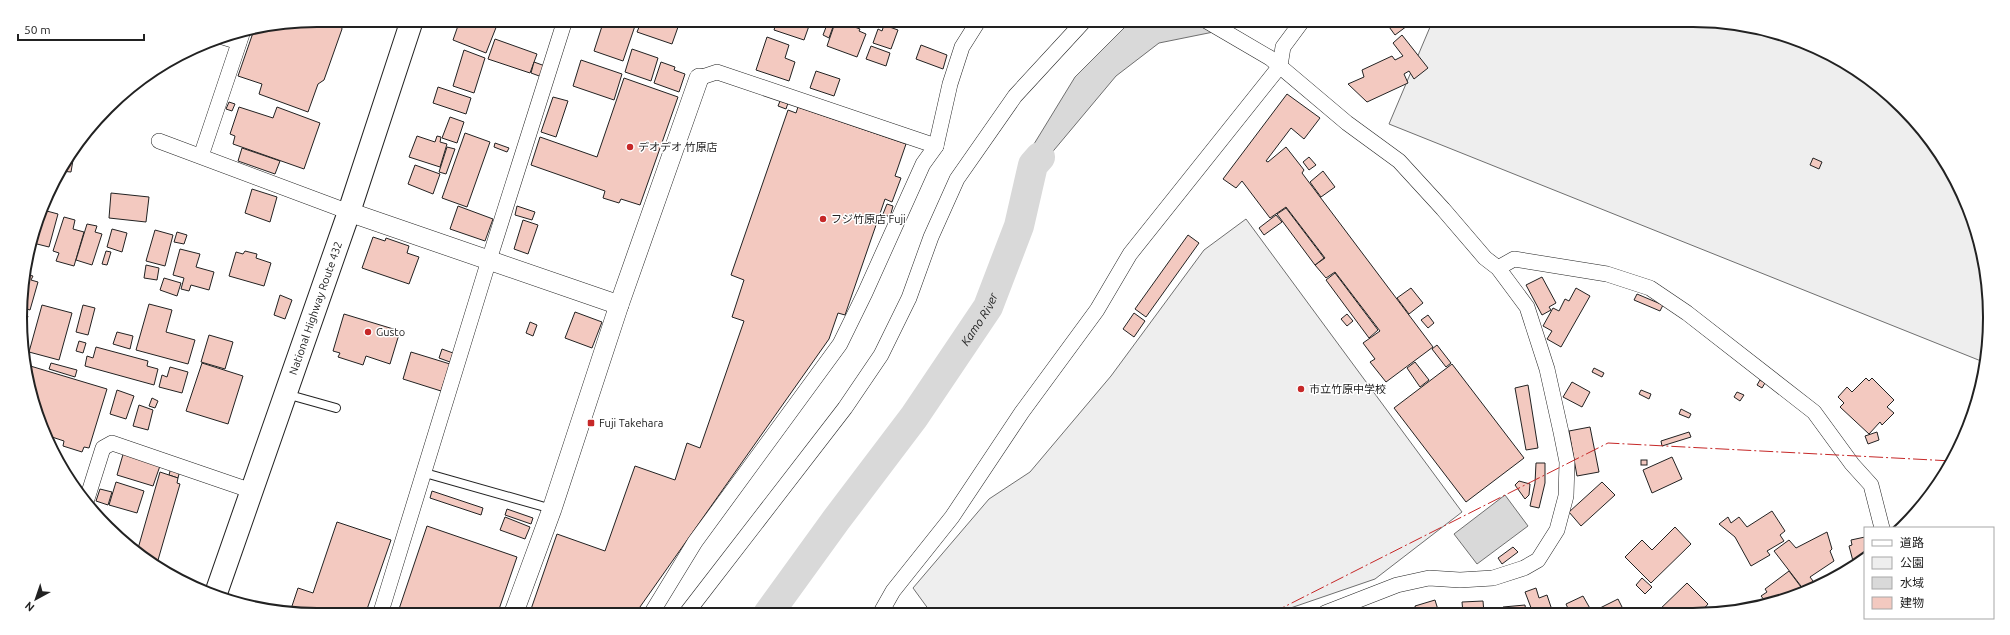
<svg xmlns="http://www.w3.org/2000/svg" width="2010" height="635" font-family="Ubuntu,'Noto Sans JP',sans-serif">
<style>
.green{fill:#eee;stroke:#6f6f6f}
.water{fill:#d9d9d9;stroke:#6f6f6f}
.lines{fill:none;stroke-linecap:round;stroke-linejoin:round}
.river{stroke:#d9d9d9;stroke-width:30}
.building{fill:#f3c9c0;stroke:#222}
.service-casing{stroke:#222;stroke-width:10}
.minor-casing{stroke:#222;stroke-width:16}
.tertiary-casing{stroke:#222;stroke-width:20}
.trunk-casing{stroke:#222;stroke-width:24}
.service{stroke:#fff;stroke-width:8}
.minor{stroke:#fff;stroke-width:15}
.tertiary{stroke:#fff;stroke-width:19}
.trunk{stroke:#fff;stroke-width:22}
.power{stroke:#c62828;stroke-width:1;stroke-dasharray:14 3 2 3;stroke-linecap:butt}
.poi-dot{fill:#c62828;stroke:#fff;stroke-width:1.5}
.labels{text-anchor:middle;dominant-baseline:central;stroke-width:3;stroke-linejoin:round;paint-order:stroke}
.poi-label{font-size:11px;fill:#222;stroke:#fff;text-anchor:start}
.street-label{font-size:11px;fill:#222;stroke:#fff}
.water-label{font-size:12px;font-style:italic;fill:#222;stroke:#fff}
.rim{fill:none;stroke:#222;stroke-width:2}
</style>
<rect width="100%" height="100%" fill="#fff"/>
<g class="green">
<path d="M1433 20C1495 20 1557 20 1619 20 1662 20 1707 18 1750 26 1760 28 1770 32 1780 35 1885 67 1959 152 1984 258 1992 292 1989 328 1986 363L1389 124Z"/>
<polygon points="1246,219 1462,512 1375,579 1276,613 932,614 913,588 989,499 1030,472 1111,376 1204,250"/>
</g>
<g class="water">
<polygon points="1132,20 1253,20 1248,25 1159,43 1116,76 1039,168 1026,195 1023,162 1075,77"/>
<polygon points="1505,495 1528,526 1477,564 1454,534"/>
</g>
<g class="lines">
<path class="river" id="s1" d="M768 614 836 520 914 417 988 307 1019 226 1033 165 1040 157"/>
</g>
<g class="building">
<polygon points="318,20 340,20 342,29 324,80 318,84 308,112 259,94 262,84 238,76 255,27"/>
<polygon points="460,20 483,20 497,25 486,53 453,40"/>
<polygon points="604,20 637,20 623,61 594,51"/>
<polygon points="642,20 657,20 678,27 672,44 637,32"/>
<polygon points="777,20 803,20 810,23 804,40 774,30"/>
<polygon points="836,20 860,29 859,31 866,34 857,57 827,46"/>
<polygon points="887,20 902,20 900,25"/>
<polygon points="1384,20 1410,20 1411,23 1395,35"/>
<polygon points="828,22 834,24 829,38 823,35"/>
<polygon points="884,25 898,30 891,49 873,43 878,29 882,31"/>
<polygon points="1402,35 1428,68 1414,79 1409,71 1404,74 1408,83 1367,102 1348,84 1364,77 1362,70 1392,56 1395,60 1403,56 1393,43"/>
<polygon points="767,37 789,45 785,58 795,62 789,81 756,70"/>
<polygon points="495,39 537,54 530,73 488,59"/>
<polygon points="921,45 947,55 943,69 916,59"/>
<polygon points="871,46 890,53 886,66 866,59"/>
<polygon points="632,49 658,58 651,81 625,72"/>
<polygon points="464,50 485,58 474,93 453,86"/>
<polygon points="581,60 622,74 614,100 573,86"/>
<polygon points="534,62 545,66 542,77 531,73"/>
<polygon points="661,62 675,67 674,70 685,74 679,92 654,83"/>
<polygon points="816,71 840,79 834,96 810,88"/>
<polygon points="624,78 678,97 640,205 621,199 619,203 603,198 605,191 531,165 540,137 597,157"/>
<polygon points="438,87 471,98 466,114 433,103"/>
<polygon points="1287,94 1320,118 1304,139 1291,128 1266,161 1268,162 1286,147 1304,170 1302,173 1433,347 1386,382 1370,362 1375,359 1363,343 1380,331 1335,272 1326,278 1315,265 1325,258 1286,207 1270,218 1242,181 1236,188 1223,179"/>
<polygon points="553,97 568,101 556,137 541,132"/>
<polygon points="780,101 788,103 786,109 778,106"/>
<polygon points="229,102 235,104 232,111 226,109"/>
<polygon points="239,107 273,118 277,107 320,123 304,169 233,144 235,136 230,134"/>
<polygon points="798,107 906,144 895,176 901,178 892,202 885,199 845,315 838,313 829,339 635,614 529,615 557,534 605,551 635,466 675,480 687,443 700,448 744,321 732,317 744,280 731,275 788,110 796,113"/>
<polygon points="450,117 464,122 457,143 442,138"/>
<polygon points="465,133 490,142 467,207 442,198"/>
<polygon points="417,136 435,142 437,136 441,137 440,142 447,144 440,167 409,157"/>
<polygon points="495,143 509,148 507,152 494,147"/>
<polygon points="447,147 455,149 446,174 439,172"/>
<polygon points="75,148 71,172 60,171"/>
<polygon points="242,148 280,161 275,174 238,161"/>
<polygon points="1309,157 1316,165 1309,170 1303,162"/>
<polygon points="1813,158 1822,162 1819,169 1810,165"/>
<polygon points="415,165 440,174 433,194 408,184"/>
<polygon points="1323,171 1335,187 1321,197 1310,182"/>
<polygon points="252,189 277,197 270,222 245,213"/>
<polygon points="111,193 149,197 146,222 109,218"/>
<polygon points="887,204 893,206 890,217 883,214"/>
<polygon points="458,206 493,219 485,241 450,229"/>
<polygon points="517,206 535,212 532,220 515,215"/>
<polygon points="1286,208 1324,258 1315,265 1277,214"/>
<polygon points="43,210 58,214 49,247 33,243"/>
<polygon points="1276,215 1282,222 1264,235 1259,228"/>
<polygon points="64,217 75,220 73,229 84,232 74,266 56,261 59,253 53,251"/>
<polygon points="523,220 538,225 528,254 514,249"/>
<polygon points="87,224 97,226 95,232 102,234 92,265 76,260"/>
<polygon points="112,229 127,233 122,252 107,247"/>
<polygon points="155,230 173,235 165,266 146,261"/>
<polygon points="177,232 187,235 184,244 174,242"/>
<polygon points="1188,235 1199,243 1146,317 1135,309"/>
<polygon points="373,237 385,241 386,238 409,246 407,253 419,257 409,284 362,268"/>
<polygon points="180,249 200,254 196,267 214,272 209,290 191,285 189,291 181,289 184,278 173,275"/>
<polygon points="106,251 111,252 107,265 102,264"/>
<polygon points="245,251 257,254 256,258 271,263 264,286 229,276 236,252 243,254"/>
<polygon points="146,265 159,268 157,280 144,278"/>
<polygon points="1335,273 1378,330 1369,338 1326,280"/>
<polygon points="24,274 33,276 31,280 38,282 30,310 22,307"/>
<polygon points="1542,277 1556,303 1549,307 1551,310 1542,315 1526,285"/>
<polygon points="164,278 181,283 177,296 160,290"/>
<polygon points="1411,288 1423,303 1409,314 1397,298"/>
<polygon points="1576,288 1590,296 1561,347 1547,339 1552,331 1543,326 1553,308 1559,311 1565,299 1569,301"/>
<polygon points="1637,294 1663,305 1660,311 1634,300"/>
<polygon points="280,295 292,300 285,319 274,315"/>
<polygon points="149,304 172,310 166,332 195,340 188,364 136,350"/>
<polygon points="42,305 72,313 59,360 29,352"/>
<polygon points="83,305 95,308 88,335 76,332"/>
<polygon points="575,312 602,322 592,348 565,338"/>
<polygon points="1134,313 1145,321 1134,337 1123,329"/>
<polygon points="21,314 28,316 21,341"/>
<polygon points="344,314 400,331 390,364 366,356 363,365 338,357 340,353 333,351"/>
<polygon points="1347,314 1353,321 1347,326 1341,319"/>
<polygon points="1428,315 1434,323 1428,328 1421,320"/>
<polygon points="530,322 537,325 533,336 526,333"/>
<polygon points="117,332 133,336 130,349 113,344"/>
<polygon points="209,335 233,342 225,369 201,362"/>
<polygon points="79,341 86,343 83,353 76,351"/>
<polygon points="1437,345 1451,363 1446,367 1432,349"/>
<polygon points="96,347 148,361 147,366 158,369 154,385 85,366 87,356 93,358"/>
<polygon points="442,349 453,353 450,362 439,358"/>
<polygon points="411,352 450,364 441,391 403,379"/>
<polygon points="1415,362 1429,380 1420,387 1407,368"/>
<polygon points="51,363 77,370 75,377 49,369"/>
<polygon points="202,363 243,376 228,424 186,411"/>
<polygon points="1452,364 1524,458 1466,502 1394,408"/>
<polygon points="27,365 107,389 89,448 84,447 82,452 63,446 64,441 49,436 30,394 26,369"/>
<polygon points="170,367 188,372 182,393 159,387 162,375 167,377"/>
<polygon points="1594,368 1604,373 1602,377 1592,372"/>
<polygon points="1866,378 1869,381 1872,378 1894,400 1887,407 1894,413 1882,425 1880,422 1869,434 1840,407 1844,403 1838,397 1847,387 1852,392"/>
<polygon points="1760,380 1765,383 1762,388 1757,385"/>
<polygon points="1572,382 1590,392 1582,407 1563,397"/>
<polygon points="1528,385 1538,448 1526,450 1515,388"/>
<polygon points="117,390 134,396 126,419 110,414"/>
<polygon points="1641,390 1651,394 1649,399 1639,394"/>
<polygon points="1737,392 1744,395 1740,401 1734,397"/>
<polygon points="152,398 158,401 155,408 149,406"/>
<polygon points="139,405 153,410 148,430 133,426"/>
<polygon points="1681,409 1691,414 1689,418 1679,414"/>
<polygon points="1590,427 1599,472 1577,476 1569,431"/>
<polygon points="1689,432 1691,437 1662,446 1661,441"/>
<polygon points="1877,432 1879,440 1868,444 1865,436"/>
<polygon points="124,451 161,463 153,486 117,475"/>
<polygon points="1672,457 1682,479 1652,493 1643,470"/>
<rect x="1641" y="460" width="6" height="5"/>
<polygon points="1536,463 1545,463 1545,483 1539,508 1530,506 1535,483"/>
<polygon points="171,467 180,470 178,478 169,475"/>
<polygon points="160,472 178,478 177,483 180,484 156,567 137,552"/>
<polygon points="1519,481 1530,484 1529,495 1525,499 1515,485"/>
<polygon points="116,482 144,491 137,513 109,505"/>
<polygon points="1602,482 1615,495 1581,526 1569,512"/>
<polygon points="100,489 112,492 108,505 96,501"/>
<polygon points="432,491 483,508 481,515 430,498"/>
<polygon points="507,509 533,518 531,524 505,515"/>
<polygon points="1772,511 1785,531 1780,535 1784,541 1767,551 1770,555 1751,566 1735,537 1719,524 1728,517 1731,523 1739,517 1747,527"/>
<polygon points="505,517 530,527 525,539 500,530"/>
<polygon points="1910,518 1903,527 1901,523"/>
<polygon points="337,522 391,540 365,615 318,615 290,612 298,588 313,593"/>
<polygon points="427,526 517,557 497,615 397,615"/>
<polygon points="1675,527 1691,544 1651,583 1625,557 1642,540 1652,550"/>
<polygon points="1827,532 1832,549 1830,551 1834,561 1810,577 1816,585 1804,590 1774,551 1789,540 1796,548"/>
<polygon points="1865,537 1865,555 1853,561 1849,546 1852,545 1851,540"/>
<polygon points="1513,547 1518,552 1502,564 1498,558"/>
<polygon points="1789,571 1804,591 1766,602 1761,596 1767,592 1765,589"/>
<polygon points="166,572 185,578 184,582"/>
<polygon points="1642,578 1652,587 1645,594 1636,585"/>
<polygon points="1687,583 1708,604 1701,612 1656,613"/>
<polygon points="1536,588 1539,598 1547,595 1553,613 1533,613 1525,592"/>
<polygon points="1583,596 1592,612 1618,599 1625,613 1570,613 1566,604"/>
<polygon points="1435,600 1439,613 1416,613 1415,606"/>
<polygon points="1483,601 1484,613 1463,613 1462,602"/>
<polygon points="1525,605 1526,613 1503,613 1503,607"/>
</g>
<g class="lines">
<defs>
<g id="service">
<polyline points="286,394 336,408"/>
<polyline points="425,473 552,509"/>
</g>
<g id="minor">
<polyline points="1205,20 1270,58 1347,123 1399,161 1443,209 1485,258 1498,268 1527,307 1547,369 1561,432 1567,462 1566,496 1557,530 1538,560 1524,568 1493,578 1460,580 1429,578 1397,585 1325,613"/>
<polyline points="223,37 239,42"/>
<polyline points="699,78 717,72 936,146"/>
<polyline points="159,141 349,212"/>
<polyline points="201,156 243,31"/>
<polyline points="1498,268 1514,259 1607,274 1650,288 1687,313 1814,412 1852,464 1871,485 1882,528"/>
<polyline points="86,502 103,448 112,443 252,491"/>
<polyline points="651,614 695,542 840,344 865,293 923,164 936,146 950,84 962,47 979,20"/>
<polyline points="686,614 845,408 881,355 909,298 931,237 957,179 1015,96 1085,20"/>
<polyline points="880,614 893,591 952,517 1022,412 1097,310 1130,254 1280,66 1283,47 1303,20"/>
<polyline points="380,615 489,260 565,20"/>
</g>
<g id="tertiary">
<polyline points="349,212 619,305"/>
<polyline points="513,615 552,509 619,305 699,78"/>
</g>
<g id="trunk">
<path id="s2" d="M215 596 349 212 412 20"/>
</g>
</defs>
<use href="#service" class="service-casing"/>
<use href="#minor" class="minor-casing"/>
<use href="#tertiary" class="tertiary-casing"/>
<use href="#trunk" class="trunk-casing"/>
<use href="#service" class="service"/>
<use href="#minor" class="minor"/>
<use href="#tertiary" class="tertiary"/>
<use href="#trunk" class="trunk"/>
<polyline class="power" points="1272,613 1608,443 1952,461"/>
</g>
<g class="poi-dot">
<circle cx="630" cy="147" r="4"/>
<circle cx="823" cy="219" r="4"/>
<circle cx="368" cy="332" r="4"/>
<circle cx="1301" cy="389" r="4"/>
<rect x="587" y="419" width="8" height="8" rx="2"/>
</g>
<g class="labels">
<g class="poi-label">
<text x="638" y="147">デオデオ 竹原店</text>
<text x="831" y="219">フジ竹原店 Fuji</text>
<text x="376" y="332">Gusto</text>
<text x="1309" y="389">市立竹原中学校</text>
<text x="599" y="423">Fuji Takehara</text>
</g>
<g class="street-label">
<text stroke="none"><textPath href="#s2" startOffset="305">National Highway Route 432</textPath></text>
</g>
<g class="water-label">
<text stroke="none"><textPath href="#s1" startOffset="363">Kamo River</textPath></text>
</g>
</g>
<path d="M0 0H2010V635H0ZM317 27H1693A290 290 0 0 1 1983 317V318A290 290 0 0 1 1693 608H317A290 290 0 0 1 27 318V317A290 290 0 0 1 317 27Z" fill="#fff" fill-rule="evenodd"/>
<path class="rim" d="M317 27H1693A290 290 0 0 1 1983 317V318A290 290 0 0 1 1693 608H317A290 290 0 0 1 27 318V317A290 290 0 0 1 317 27Z"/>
<rect x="1864" y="527" width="130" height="92" fill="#ffffff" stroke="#a7a7a7"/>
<rect x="1872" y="540" width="20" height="6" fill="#ffffff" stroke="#a7a7a7"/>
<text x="1900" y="547" font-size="12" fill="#222222">道路</text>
<rect x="1872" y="557" width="20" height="12" fill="#eeeeee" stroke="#a7a7a7"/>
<text x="1900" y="567" font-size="12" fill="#222222">公園</text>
<rect x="1872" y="577" width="20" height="12" fill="#d9d9d9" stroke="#a7a7a7"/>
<text x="1900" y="587" font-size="12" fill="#222222">水域</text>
<rect x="1872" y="597" width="20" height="12" fill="#f3c9c0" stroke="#a7a7a7"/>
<text x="1900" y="607" font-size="12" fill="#222222">建物</text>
<g transform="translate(36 599) rotate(220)" stroke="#ffffff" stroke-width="3" paint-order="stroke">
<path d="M0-3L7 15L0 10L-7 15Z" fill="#222222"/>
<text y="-6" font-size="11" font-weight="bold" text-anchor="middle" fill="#222222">N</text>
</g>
<path d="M18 34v6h126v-6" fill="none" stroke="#222222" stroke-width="2"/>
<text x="24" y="34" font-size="12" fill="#222222" stroke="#ffffff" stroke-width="3" paint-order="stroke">50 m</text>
</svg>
